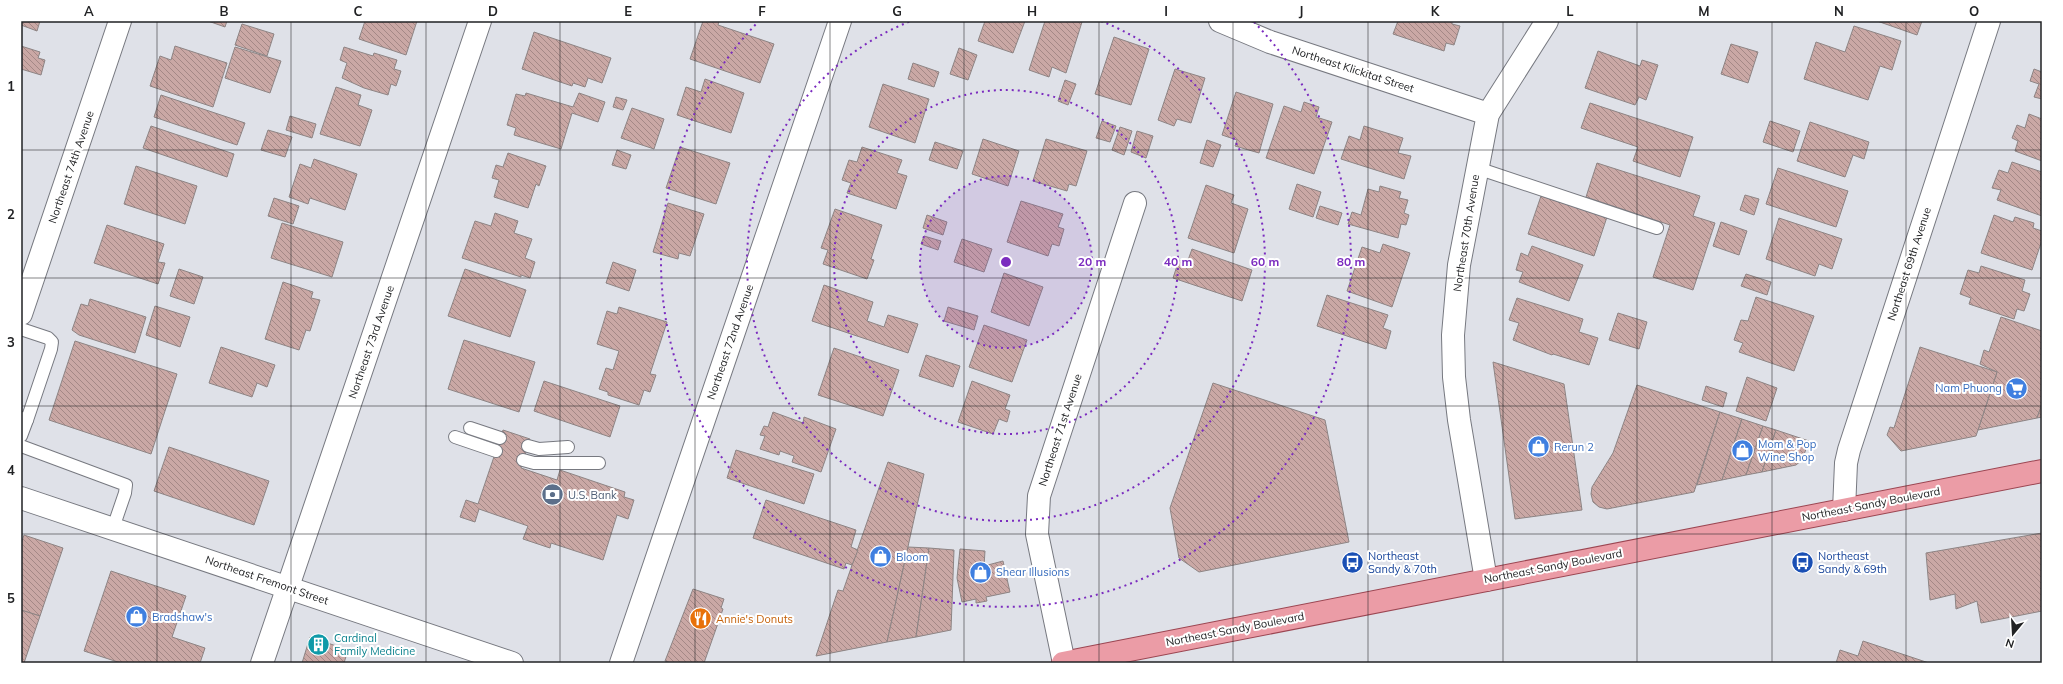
<svg xmlns="http://www.w3.org/2000/svg" width="2063" height="684" font-family="Mulish,sans-serif">
<style>
.building{fill:url(#building-back-hatch);stroke:#8d8484}
.lines{fill:none;stroke-linecap:round;stroke-linejoin:round}
.lane-casing{stroke:#777980;stroke-width:14}
.street-casing{stroke:#777980;stroke-width:24}
.secondary-casing{stroke:#777980;stroke-width:24}
.primary-casing{stroke:#9b4652;stroke-width:24}
.lane{stroke:#fff;stroke-width:12}
.street{stroke:#fff;stroke-width:22}
.secondary{stroke:#fff;stroke-width:22}
.primary{stroke:#eb9ca6;stroke-width:22}
.grid{fill:none;stroke:#212224;stroke-width:1;stroke-opacity:0.55}
.ring{fill:none;stroke:#7b2cbf;stroke-width:2;stroke-dasharray:2 4}
.labels{text-anchor:middle;dominant-baseline:central;stroke-width:4;stroke-linejoin:round;paint-order:stroke}
.street-label{font-size:11px;fill:#212224;stroke:#fff}
.shop-label{font-size:11px;fill:#366cbe;stroke:#fff;text-anchor:start}
.service-label{font-size:11px;fill:#4e5e75;stroke:#fff;text-anchor:start}
.transit-label{font-size:11px;fill:#164399;stroke:#fff;text-anchor:start}
.food-label{font-size:11px;fill:#c56008;stroke:#fff;text-anchor:start}
.culture-label{font-size:11px;fill:#0d838f;stroke:#fff;text-anchor:start}
.centre{fill:#7b2cbf;stroke:#fff;stroke-width:2}
.ring-label{font-size:12px;text-anchor:middle;font-weight:bold;fill:#7b2cbf;stroke:#fff;stroke-width:4;stroke-linejoin:round;paint-order:stroke}
.neatline{fill:none;stroke:#212224;stroke-width:1.5}
.grid-label{font-size:13px;text-anchor:middle;font-weight:bold;fill:#212224}
</style>
<defs>
<pattern id="building-back-hatch" width="6" height="6" patternUnits="userSpaceOnUse"><rect width="6" height="6" fill="#caa8a5"/><path d="M-1 5l2 2M0 0l6 6M5-1l2 2" fill="none" stroke="#a48886"/></pattern>
</defs>
<rect width="100%" height="100%" fill="#dfe1e8"/>
<g class="building">
<polygon points="21,21 40,21 37,31 21,25"/>
<polygon points="208,21 227,21 225,27"/>
<polygon points="365,21 417,21 406,55 359,39"/>
<polygon points="703,21 719,21 718,25 774,44 760,83 690,59"/>
<polygon points="985,21 1025,21 1013,53 978,41"/>
<polygon points="1045,21 1082,22 1066,73 1052,67 1049,77 1029,70"/>
<polygon points="1398,21 1452,21 1452,24 1460,26 1454,45 1446,43 1444,51 1393,34"/>
<polygon points="1877,21 1922,21 1917,35"/>
<polygon points="242,24 274,34 267,56 235,45"/>
<polygon points="1854,26 1901,41 1892,70 1880,66 1868,100 1804,79 1816,42 1845,52"/>
<polygon points="534,32 611,58 602,83 588,78 585,87 573,83 572,86 522,69"/>
<polygon points="1114,37 1149,49 1131,105 1095,94"/>
<polygon points="1731,44 1758,52 1748,83 1721,74"/>
<polygon points="21,46 40,52 38,58 45,60 41,75 21,69"/>
<polygon points="175,46 227,63 213,107 150,86 160,56 171,60"/>
<polygon points="235,47 281,61 270,93 225,78"/>
<polygon points="344,47 373,56 374,53 397,60 394,69 401,71 396,86 391,84 388,95 364,88 342,78 347,63 340,60"/>
<polygon points="959,48 977,55 968,80 950,74"/>
<polygon points="1598,51 1640,66 1642,60 1658,65 1646,100 1639,97 1635,105 1585,88"/>
<polygon points="913,63 939,72 934,87 908,79"/>
<polygon points="1175,69 1205,78 1191,123 1177,119 1174,126 1158,120"/>
<polygon points="2034,69 2042,72 2042,99 2034,97 2039,84 2030,81"/>
<polygon points="705,79 744,93 731,133 677,115 686,87 701,92"/>
<polygon points="1065,80 1076,84 1068,105 1058,101"/>
<polygon points="883,84 929,99 915,143 869,127"/>
<polygon points="336,87 361,95 358,105 372,110 360,146 320,134"/>
<polygon points="1236,92 1273,104 1259,153 1235,146 1237,140 1222,135"/>
<polygon points="526,93 573,107 579,93 605,102 598,122 572,113 561,149 514,135 516,128 507,125 516,94 525,96"/>
<polygon points="161,95 245,123 237,145 154,117"/>
<polygon points="616,97 627,100 623,110 613,107"/>
<polygon points="1304,102 1319,107 1316,117 1332,122 1314,174 1266,158 1284,106 1301,112"/>
<polygon points="1590,103 1693,137 1680,177 1633,161 1638,147 1581,128"/>
<polygon points="632,108 664,119 654,149 621,138"/>
<polygon points="2029,114 2042,119 2042,161 2015,151 2018,141 2012,138 2017,125 2025,128"/>
<polygon points="290,116 316,124 312,138 286,130"/>
<polygon points="1102,121 1116,126 1110,142 1096,138"/>
<polygon points="1770,121 1800,131 1793,152 1763,142"/>
<polygon points="1810,122 1869,142 1864,159 1853,155 1845,177 1797,161"/>
<polygon points="151,126 234,154 227,177 143,148"/>
<polygon points="1364,126 1403,138 1398,153 1411,156 1404,179 1341,159 1349,136 1360,140"/>
<polygon points="1120,127 1132,131 1124,155 1112,150"/>
<polygon points="268,130 292,137 285,157 261,150"/>
<polygon points="1137,131 1153,136 1146,158 1131,152"/>
<polygon points="983,139 1019,151 1008,186 972,174"/>
<polygon points="1046,139 1087,151 1076,186 1069,184 1067,191 1033,181"/>
<polygon points="1207,140 1221,145 1213,167 1200,163"/>
<polygon points="935,142 963,151 957,169 929,160"/>
<polygon points="680,147 730,163 716,204 666,188"/>
<polygon points="862,147 902,160 897,173 907,176 896,209 847,193 851,183 842,180 849,160 857,162"/>
<polygon points="617,150 631,155 626,169 612,165"/>
<polygon points="508,153 546,166 539,186 536,184 528,208 494,197 499,180 492,178 496,165 503,167"/>
<polygon points="314,159 357,174 345,210 310,198 308,204 289,197 300,164 311,168"/>
<polygon points="2012,162 2042,172 2042,216 1997,200 2001,190 1992,188 1999,170 2008,173"/>
<polygon points="1597,163 1700,196 1693,216 1715,223 1693,290 1653,277 1670,225 1586,197"/>
<polygon points="136,166 197,186 185,224 124,204"/>
<polygon points="1778,168 1848,191 1836,227 1766,204"/>
<polygon points="1297,184 1321,192 1313,217 1289,209"/>
<polygon points="1206,185 1234,195 1231,203 1248,209 1234,253 1188,238"/>
<polygon points="1380,186 1401,192 1399,198 1408,200 1404,213 1409,215 1406,225 1401,224 1398,238 1348,224 1352,212 1361,215 1368,189 1379,192"/>
<polygon points="1745,195 1759,199 1754,215 1740,210"/>
<polygon points="1541,196 1607,217 1594,256 1528,234"/>
<polygon points="274,198 299,206 293,224 268,216"/>
<polygon points="1021,201 1063,214 1058,227 1064,229 1059,246 1052,244 1048,256 1007,242"/>
<polygon points="668,203 704,214 690,256 679,253 678,259 653,252"/>
<polygon points="1320,206 1342,213 1338,225 1316,218"/>
<polygon points="835,209 882,225 871,259 874,260 867,279 823,264 828,250 821,248"/>
<polygon points="495,213 518,221 514,233 532,239 525,258 535,262 530,278 521,275 521,277 462,258 475,221 491,226"/>
<polygon points="927,215 947,222 943,235 923,228"/>
<polygon points="1994,215 2013,222 2015,217 2034,223 2033,228 2042,231 2042,240 2032,270 1981,253"/>
<polygon points="1779,218 1842,239 1832,269 1819,264 1815,276 1766,259"/>
<polygon points="1721,222 1747,231 1739,255 1713,246"/>
<polygon points="282,223 343,242 332,277 271,258"/>
<polygon points="107,225 164,244 158,262 165,263 158,284 94,263"/>
<polygon points="924,236 941,241 938,250 921,244"/>
<polygon points="962,239 992,249 984,272 954,262"/>
<polygon points="1383,244 1410,253 1392,307 1347,291 1362,247 1380,253"/>
<polygon points="1532,246 1583,265 1569,301 1519,282 1523,272 1516,270 1521,253 1528,256"/>
<polygon points="1192,249 1252,270 1242,301 1173,278 1179,260 1187,263"/>
<polygon points="613,262 636,270 629,291 606,283"/>
<polygon points="1981,266 2025,280 2022,291 2030,294 2024,311 2017,309 2014,319 1969,304 1971,298 1960,294 1968,270 1979,273"/>
<polygon points="179,269 203,277 194,304 170,296"/>
<polygon points="465,269 526,290 510,337 448,316"/>
<polygon points="1004,273 1043,287 1029,326 991,312"/>
<polygon points="1746,274 1771,282 1767,295 1741,286"/>
<polygon points="283,282 313,292 311,298 320,300 310,331 306,330 299,350 265,339"/>
<polygon points="824,285 873,302 867,321 884,327 888,315 918,324 908,353 812,321"/>
<polygon points="1327,295 1388,315 1383,328 1391,331 1386,349 1317,326"/>
<polygon points="1756,297 1814,316 1794,371 1739,352 1743,343 1734,340 1741,320 1748,321"/>
<polygon points="1517,298 1583,319 1579,332 1598,338 1589,365 1553,354 1552,355 1513,340 1519,323 1509,320"/>
<polygon points="90,299 146,317 135,353 79,335 72,330 81,304 88,306"/>
<polygon points="155,306 190,317 180,347 146,335"/>
<polygon points="619,307 667,322 650,374 656,375 650,392 644,390 639,405 608,395 608,392 599,389 606,368 613,370 619,351 597,344 607,311 617,314"/>
<polygon points="948,307 978,316 974,330 944,321"/>
<polygon points="1618,313 1647,322 1639,349 1609,340"/>
<polygon points="2001,317 2042,331 2042,404 2037,418 1978,430 1997,372 1980,364 1984,350 1989,352"/>
<polygon points="984,325 1027,340 1012,382 969,367"/>
<polygon points="464,340 535,362 519,412 448,389"/>
<polygon points="75,341 177,374 151,454 49,420"/>
<polygon points="221,347 275,365 267,387 257,383 252,397 209,383"/>
<polygon points="1920,347 1997,372 1976,436 1901,451 1887,435 1890,427 1894,428"/>
<polygon points="834,348 899,370 883,416 818,395"/>
<polygon points="926,355 960,366 953,387 919,376"/>
<polygon points="1493,362 1564,384 1582,510 1515,519"/>
<polygon points="1747,377 1777,388 1766,421 1736,411"/>
<polygon points="544,381 620,406 610,437 534,411"/>
<polygon points="972,381 1010,395 1005,409 1010,411 1007,422 999,419 993,434 958,422"/>
<polygon points="1213,383 1325,420 1349,542 1199,572 1179,558 1170,508"/>
<polygon points="1637,385 1720,412 1694,492 1607,509 1599,507 1593,502 1591,494 1592,487 1613,453"/>
<polygon points="1706,386 1727,393 1723,407 1702,400"/>
<polygon points="2042,404 2042,417 2037,418"/>
<polygon points="773,412 803,423 804,417 836,429 821,472 792,462 794,456 780,451 779,455 760,449 765,436 760,435 764,426 768,427"/>
<polygon points="1720,412 1742,419 1722,480 1697,485"/>
<polygon points="1742,419 1763,426 1746,475 1722,480"/>
<polygon points="1763,426 1776,430 1762,472 1746,475"/>
<polygon points="503,430 530,439 521,468 557,480 560,470 625,492 624,497 634,500 628,519 617,515 603,560 551,543 550,548 523,539 528,526 479,509 475,522 460,517 466,500 478,504"/>
<polygon points="1776,430 1809,441 1802,460 1796,465 1762,472"/>
<polygon points="169,447 269,481 254,525 154,491"/>
<polygon points="736,450 814,474 804,504 727,478"/>
<polygon points="888,462 924,474 887,642 816,656 838,590 843,591"/>
<polygon points="766,500 856,530 851,547 858,550 852,565 846,563 844,569 753,538"/>
<polygon points="2042,533 2042,611 1981,623 1977,601 1956,609 1955,594 1930,600 1926,553"/>
<polygon points="24,535 63,548 40,616 21,610 21,544"/>
<polygon points="908,547 929,548 916,637 887,642"/>
<polygon points="929,548 954,550 951,630 916,637"/>
<polygon points="960,549 985,551 984,566 1003,561 1010,592 986,597 987,601 976,603 976,599 962,602 957,578"/>
<polygon points="111,571 186,596 172,637 205,648 200,663 121,663 84,651"/>
<polygon points="693,589 724,599 721,608 723,609 704,663 671,663 665,661"/>
<polygon points="21,610 40,616 24,663 21,663"/>
<polygon points="310,637 348,650 344,663 302,663"/>
<polygon points="1863,641 1929,663 1836,663 1840,650 1858,656"/>
</g>
<g class="lines">
<defs>
<g id="lane">
<polyline points="1477,168 1657,228"/>
<polyline points="21,329 48,338 52,342 51,349 27,420"/>
<polyline points="21,418 27,420 21,436"/>
<polyline points="470,428 500,438"/>
<polyline points="455,437 496,451"/>
<polyline points="21,446 126,485 125,493 113,528"/>
<polyline points="528,446 539,449 568,447"/>
<polyline points="523,460 534,463 599,463"/>
</g>
<g id="street">
<polyline points="1220,21 1270,42 1488,114"/>
<polyline points="21,314 120,21"/>
<polyline points="1844,510 1846,463 1849,450 1989,21"/>
<polyline points="1486,580 1459,420 1454,377 1453,335 1459,265 1488,114 1547,21"/>
<polyline points="262,663 480,21"/>
<polyline points="621,663 840,21"/>
<polyline points="1064,663 1037,534 1039,496 1135,203"/>
</g>
<polyline id="secondary" points="21,498 512,663"/>
<polyline id="primary" points="1063,663 2042,471"/>
</defs>
<use href="#lane" class="lane-casing"/>
<use href="#street" class="street-casing"/>
<use href="#secondary" class="secondary-casing"/>
<use href="#primary" class="primary-casing"/>
<use href="#lane" class="lane"/>
<use href="#street" class="street"/>
<use href="#secondary" class="secondary"/>
<use href="#primary" class="primary"/>
</g>
<path class="grid" d="M157 21V663M291 21V663M426 21V663M560 21V663M695 21V663M830 21V663M964 21V663M1099 21V663M1233 21V663M1368 21V663M1503 21V663M1637 21V663M1772 21V663M1906 21V663M21 150H2042M21 278H2042M21 406H2042M21 534H2042"/>
<circle cx="1006" cy="262" r="86" fill="#7b2cbf" fill-opacity=".12"/>
<g class="ring">
<circle cx="1006" cy="262" r="86"/>
<circle cx="1006" cy="262" r="172"/>
<path d="M1101 21A259 259 0 1 1 911 21"/>
<path d="M1254 22A345 345 0 1 1 758 22"/>
</g>
<defs>
<symbol id="supermarket-disc" viewBox="-11 -11 22 22"><circle r="9.5" fill="#3f7fe0" stroke="#fff"/><path d="M-6-5.5h2.5l.6 2H6L4.5 2H-2.5L-4.4-4H-6ZM-1.5 3.2a1.3 1.3 0 1 0 .1 0ZM3 3.2a1.3 1.3 0 1 0 .1 0Z" fill="#fff"/></symbol>
<symbol id="shop-disc" viewBox="-11 -11 22 22"><circle r="9.5" fill="#3f7fe0" stroke="#fff"/><path d="M-5-2.5h2.3a2.7 3.5 0 0 1 5.4 0H5L5.5 6h-11ZM-1.5-2.5h3a1.5 2.3 0 0 0-3 0Z" fill="#fff"/></symbol>
<symbol id="bank-disc" viewBox="-11 -11 22 22"><circle r="9.5" fill="#5c6f8a" stroke="#fff"/><path d="M-6-4H6V4H-6ZM0-2.3a2.3 2.3 0 1 0 0 4.6a2.3 2.3 0 1 0 0-4.6Z" fill="#fff"/></symbol>
<symbol id="bus-disc" viewBox="-11 -11 22 22"><circle r="9.5" fill="#1a4fb4" stroke="#fff"/><path d="M-5-6H5V4H4V6H2V4H-2V6H-4V4H-5ZM-3.5-4V0h7V-4ZM-3.5 1.2v1.5H-2V1.2ZM2 1.2v1.5H3.5V1.2Z" fill="#fff"/></symbol>
<symbol id="restaurant-disc" viewBox="-11 -11 22 22"><circle r="9.5" fill="#e8710a" stroke="#fff"/><path d="M-5-6h1v4h1v-4h1v4h1v-4h1v5L-1.5 .5V6h-2V.5L-5-1ZM5-6V6H3V1.5H1.5Q1.5-4 5-6Z" fill="#fff"/></symbol>
<symbol id="building-disc" viewBox="-11 -11 22 22"><circle r="9.5" fill="#0f9aa8" stroke="#fff"/><path d="M-4-6H4V6H1V3H-1V6H-4ZM-2.5-4.3h1.7v1.8h-1.7ZM.8-4.3h1.7v1.8H.8ZM-2.5-1h1.7V.8h-1.7ZM.8-1h1.7V.8H.8Z" fill="#fff"/></symbol>
</defs>
<g fill-rule="evenodd">
<use href="#supermarket-disc" x="2004" y="376" width="25" height="25"/>
<use href="#shop-disc" x="1526" y="434" width="25" height="25"/>
<use href="#shop-disc" x="1730" y="438" width="25" height="25"/>
<use href="#bank-disc" x="540" y="482" width="25" height="25"/>
<use href="#shop-disc" x="868" y="544" width="25" height="25"/>
<use href="#bus-disc" x="1340" y="550" width="25" height="25"/>
<use href="#bus-disc" x="1790" y="550" width="25" height="25"/>
<use href="#shop-disc" x="968" y="560" width="25" height="25"/>
<use href="#shop-disc" x="124" y="604" width="25" height="25"/>
<use href="#restaurant-disc" x="688" y="606" width="25" height="25"/>
<use href="#building-disc" x="306" y="632" width="25" height="25"/>
</g>
<g class="labels">
<g class="street-label">
<text transform="translate(1353 69) rotate(18)">Northeast Klickitat Street</text>
<text transform="translate(71 167) rotate(-71)">Northeast 74th Avenue</text>
<text transform="translate(1466 233) rotate(-81)">Northeast 70th Avenue</text>
<text transform="translate(1909 264) rotate(-72)">Northeast 69th Avenue</text>
<text transform="translate(371 342) rotate(-71)">Northeast 73rd Avenue</text>
<text transform="translate(730 342) rotate(-71)">Northeast 72nd Avenue</text>
<text transform="translate(1060 430) rotate(-72)">Northeast 71st Avenue</text>
<text transform="translate(1871 504) rotate(-11)">Northeast Sandy Boulevard</text>
<text transform="translate(1553 566) rotate(-11)">Northeast Sandy Boulevard</text>
<text transform="translate(267 580) rotate(19)">Northeast Fremont Street</text>
<text transform="translate(1235 629) rotate(-11)">Northeast Sandy Boulevard</text>
</g>
<g class="shop-label">
<text x="2002" y="388" text-anchor="end">Nam Phuong</text>
<text x="1758" y="444">Mom &amp; Pop<tspan x="1758" dy="13">Wine Shop</tspan></text>
<text x="1554" y="447">Rerun 2</text>
<text x="896" y="557">Bloom</text>
<text x="996" y="572">Shear Illusions</text>
<text x="152" y="617">Bradshaw's</text>
</g>
<g class="service-label">
<text x="568" y="495">U.S. Bank</text>
</g>
<g class="transit-label">
<text x="1368" y="556">Northeast<tspan x="1368" dy="13">Sandy &amp; 70th</tspan></text>
<text x="1818" y="556">Northeast<tspan x="1818" dy="13">Sandy &amp; 69th</tspan></text>
</g>
<g class="food-label">
<text x="716" y="619">Annie's Donuts</text>
</g>
<g class="culture-label">
<text x="334" y="638">Cardinal<tspan x="334" dy="13">Family Medicine</tspan></text>
</g>
</g>
<circle cx="1006" cy="262" r="6" class="centre"/>
<g class="ring-label">
<text x="1092" y="266">20 m</text>
<text x="1178" y="266">40 m</text>
<text x="1265" y="266">60 m</text>
<text x="1351" y="266">80 m</text>
</g>
<rect width="2063" height="684" fill="none" stroke="#ffffff" stroke-width="44"/>
<g transform="translate(2013 634) rotate(198)" stroke="#ffffff" stroke-width="3" paint-order="stroke">
<path d="M0-3L7 15L0 10L-7 15Z" fill="#212224"/>
<text y="-6" font-size="11" font-weight="bold" text-anchor="middle" fill="#212224">N</text>
</g>
<rect x="22" y="22" width="2019" height="640" class="neatline"/>
<g class="grid-label">
<text x="89" y="16">A</text>
<text x="224" y="16">B</text>
<text x="358" y="16">C</text>
<text x="493" y="16">D</text>
<text x="628" y="16">E</text>
<text x="762" y="16">F</text>
<text x="897" y="16">G</text>
<text x="1032" y="16">H</text>
<text x="1166" y="16">I</text>
<text x="1301" y="16">J</text>
<text x="1435" y="16">K</text>
<text x="1570" y="16">L</text>
<text x="1704" y="16">M</text>
<text x="1839" y="16">N</text>
<text x="1974" y="16">O</text>
<text x="11" y="91">1</text>
<text x="11" y="219">2</text>
<text x="11" y="347">3</text>
<text x="11" y="475">4</text>
<text x="11" y="603">5</text>
</g>
</svg>
